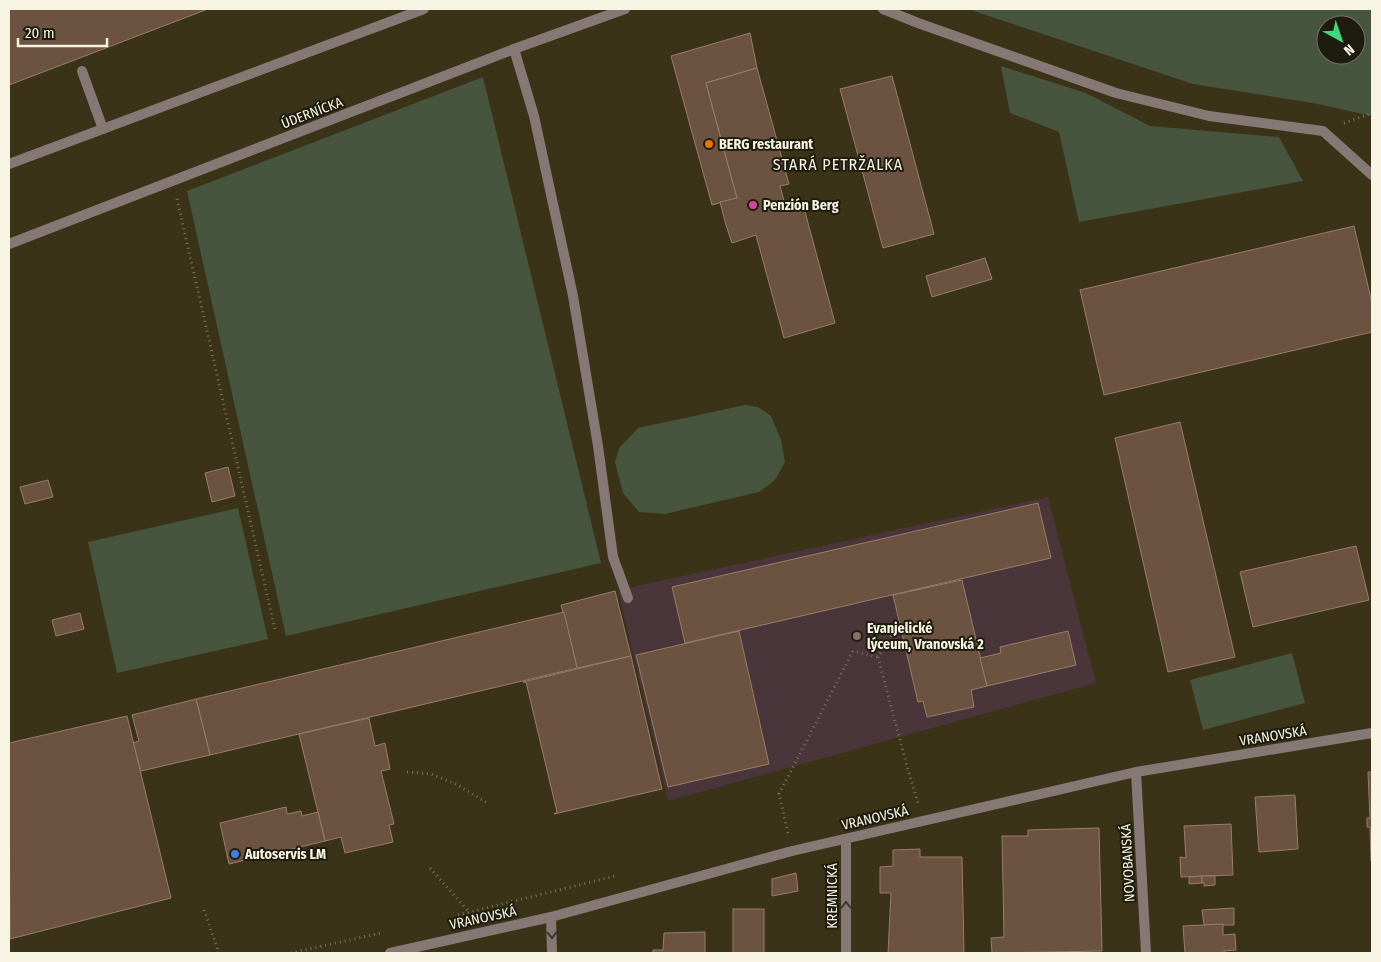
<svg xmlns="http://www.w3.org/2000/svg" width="1381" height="962" font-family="'Fira Sans Condensed',sans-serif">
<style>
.education{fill:#49353a}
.green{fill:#47543e;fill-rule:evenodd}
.building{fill:#6c5240;stroke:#9a7d6a}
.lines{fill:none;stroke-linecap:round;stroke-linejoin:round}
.path{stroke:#79735b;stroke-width:3;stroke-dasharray:1 4;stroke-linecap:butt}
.lane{stroke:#867875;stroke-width:10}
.street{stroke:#867875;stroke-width:10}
.oneway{stroke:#3d372e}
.food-dot{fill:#e8710a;stroke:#1e1b0f;stroke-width:2}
.hotel-dot{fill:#d1479c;stroke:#1e1b0f;stroke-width:2}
.education-dot{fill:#8d6e63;stroke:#1e1b0f;stroke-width:2}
.shop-dot{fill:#3f7fe0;stroke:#1e1b0f;stroke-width:2}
.labels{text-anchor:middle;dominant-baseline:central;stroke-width:4;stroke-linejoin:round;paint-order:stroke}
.street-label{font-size:14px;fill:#f8f4e3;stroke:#1e1b0f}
.poi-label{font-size:14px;font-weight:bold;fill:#f8f4e3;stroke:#1e1b0f;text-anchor:start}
.quarter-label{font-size:16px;letter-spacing:1px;fill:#f8f4e3;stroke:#1e1b0f}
</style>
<rect width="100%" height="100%" fill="#3a3317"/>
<polygon class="education" points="1048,497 1096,683 668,801 618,590"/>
<g class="green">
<path d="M968 9H1372V116L1313 103 1193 84ZM1326 25H1356V55H1326Z"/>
<polygon points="1001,66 1086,93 1150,126 1279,137 1303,181 1079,222 1059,132 1010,113"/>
<polygon points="483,77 601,563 286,636 187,191"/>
<polygon points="745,405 758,407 771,416 781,440 785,462 775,480 759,492 665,514 639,512 623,493 615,462 619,448 638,428"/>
<polygon points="238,508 268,639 117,673 88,542"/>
<polygon points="1292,653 1305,703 1203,730 1190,680"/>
</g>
<g class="building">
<polygon points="9,9 208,9 9,85"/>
<polygon points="750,33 757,68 706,83 737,198 712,205 671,56"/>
<polygon points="757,68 789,184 780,186 787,212 804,208 835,323 784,338 756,235 732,243 726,225 720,202 737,198 706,83"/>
<polygon points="892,76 934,234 883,248 840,89"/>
<polygon points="1354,226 1372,303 1372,332 1104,395 1080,290"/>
<polygon points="985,258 992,279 932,297 926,276"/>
<polygon points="1180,422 1235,657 1168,672 1115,438"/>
<polygon points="228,467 235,496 212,502 205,473"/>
<polygon points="48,480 53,497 25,504 20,487"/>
<polygon points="1038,503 1051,558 685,643 672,587"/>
<polygon points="1356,546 1369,600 1253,627 1240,572"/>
<polygon points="962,580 987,686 971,690 974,707 927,717 923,701 918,702 893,595"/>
<polygon points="615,591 631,656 577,668 561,605"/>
<polygon points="564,612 577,668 210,755 196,699"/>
<polygon points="80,613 84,629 56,636 52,620"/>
<polygon points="739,631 769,764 668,787 636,655"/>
<polygon points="1068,631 1076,665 987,686 980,658 1001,653 1000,647"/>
<polygon points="631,656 662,789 554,814 557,812 526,682 523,682"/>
<polygon points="196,699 210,755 141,771 133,743 139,741 132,715"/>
<polygon points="127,716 171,898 10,939 9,743"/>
<polygon points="369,718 375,746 385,743 390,769 381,771 394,824 389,825 393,842 345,853 341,837 325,841 299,734"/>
<polygon points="1368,772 1372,772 1372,861 1371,861 1370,827 1367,827 1367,818 1370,818"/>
<polygon points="1295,795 1298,849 1259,852 1255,797"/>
<polygon points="286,807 287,814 301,811 302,816 318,812 325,841 229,864 220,823"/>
<polygon points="1231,824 1233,875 1181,877 1180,857 1186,858 1184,826"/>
<polygon points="1099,828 1102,951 992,953 991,938 1004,937 1002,836 1028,836 1028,830"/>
<polygon points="920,849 920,857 962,857 964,953 888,953 891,893 880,893 880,867 893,866 893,850"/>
<polygon points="796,873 798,891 772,896 772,879"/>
<polygon points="1202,876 1202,883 1189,884 1189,877"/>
<polygon points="1202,876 1215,876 1215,885 1204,886 1204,883 1202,883"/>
<polygon points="1234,908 1234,925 1204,925 1202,910"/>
<rect x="733" y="909" width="31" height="44"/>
<polygon points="1223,924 1223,935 1235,934 1236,950 1224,951 1224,953 1185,953 1183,926"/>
<polygon points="705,932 705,953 653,953 653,950 663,950 664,933"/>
</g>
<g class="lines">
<g class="path">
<polyline points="1344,123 1372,113"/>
<polyline points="177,199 275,630"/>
<polyline points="899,623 878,657 908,770 918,803"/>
<polyline points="407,772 431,774 456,784 487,803"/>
<polyline points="788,833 779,794 853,651 878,657"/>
<polyline points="430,868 469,912"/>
<polyline points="204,910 219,953"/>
<polyline points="458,915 615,876"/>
<polyline points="291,953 381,933"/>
</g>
<g class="lane">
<polyline points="883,9 918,23 1116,93 1209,116 1323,131 1372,175"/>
<polyline points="514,49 534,116 573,296 598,446 613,557 628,598"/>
<polyline points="82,71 103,129"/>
<polyline points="9,164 424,9"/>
</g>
<g class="street">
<polyline points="9,244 514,49 625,9"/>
<polyline points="1136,772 1146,953"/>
<polyline points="551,917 552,953"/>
<polyline points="390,953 551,917 792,851 1136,772 1372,733"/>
<polyline points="846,953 846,839"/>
</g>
</g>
<defs><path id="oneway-chevron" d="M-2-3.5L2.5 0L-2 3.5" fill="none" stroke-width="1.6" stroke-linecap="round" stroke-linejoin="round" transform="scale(1.25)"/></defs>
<g class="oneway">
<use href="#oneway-chevron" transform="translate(846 905) rotate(-90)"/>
<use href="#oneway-chevron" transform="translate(552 935) rotate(88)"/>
</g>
<circle class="food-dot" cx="709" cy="144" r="5"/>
<circle class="hotel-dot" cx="753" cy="205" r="5"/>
<circle class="education-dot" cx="857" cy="636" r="5"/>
<circle class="shop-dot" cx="235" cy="854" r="5"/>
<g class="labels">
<g class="street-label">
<text transform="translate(312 113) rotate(-21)">ÚDERNÍCKA</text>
<text transform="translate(1273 736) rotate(-9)">VRANOVSKÁ</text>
<text transform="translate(875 818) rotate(-13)">VRANOVSKÁ</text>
<text transform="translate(1128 863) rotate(-93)">NOVOBANSKÁ</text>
<text transform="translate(832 896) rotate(-90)">KREMNICKÁ</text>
<text transform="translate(483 918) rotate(-12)">VRANOVSKÁ</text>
</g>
<g class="poi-label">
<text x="719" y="144">BERG restaurant</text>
<text x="763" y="205">Penzión Berg</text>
<text x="867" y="628">Evanjelické<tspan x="867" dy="16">lýceum, Vranovská 2</tspan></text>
<text x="245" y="854">Autoservis LM</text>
</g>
<g class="quarter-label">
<text x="838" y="164">STARÁ PETRŽALKA</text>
</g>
</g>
<rect width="1381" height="962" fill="none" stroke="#f8f4e3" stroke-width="20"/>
<g transform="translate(1341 40) rotate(140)"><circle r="24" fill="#1e1b0f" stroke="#757264"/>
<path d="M0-4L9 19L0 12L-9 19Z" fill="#3fd77d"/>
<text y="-8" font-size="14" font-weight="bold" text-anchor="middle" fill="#f8f4e3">N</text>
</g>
<path d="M18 38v8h89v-8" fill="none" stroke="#f8f4e3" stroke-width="2.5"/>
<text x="25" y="38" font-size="15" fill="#f8f4e3" stroke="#1e1b0f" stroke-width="4" paint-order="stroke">20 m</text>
</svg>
